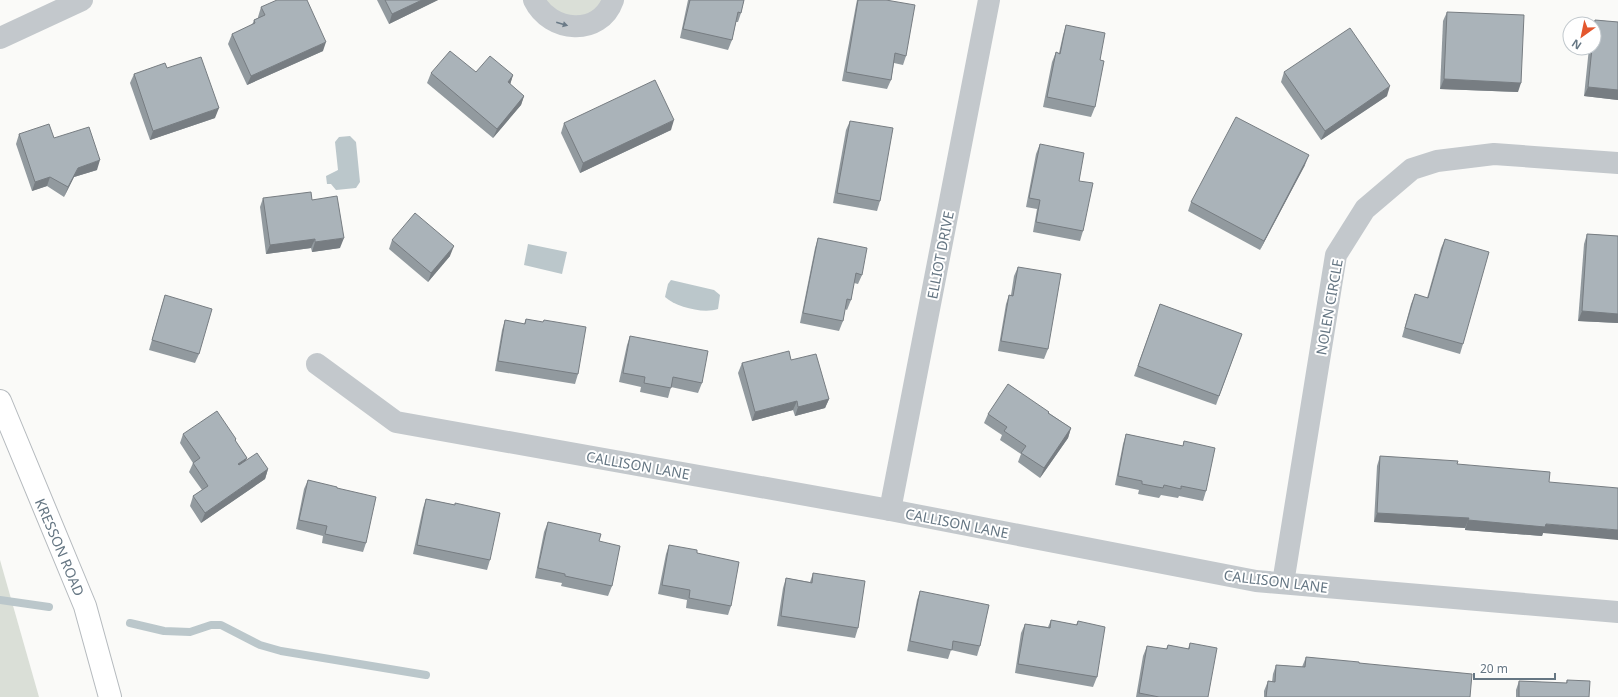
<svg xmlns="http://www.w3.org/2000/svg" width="1618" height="697" font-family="'Noto Sans',sans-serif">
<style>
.green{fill:#dadfd7}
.water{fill:#bbc7cb}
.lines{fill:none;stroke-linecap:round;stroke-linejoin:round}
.stream{stroke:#bbc7cb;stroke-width:8}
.major-casing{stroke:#b5babe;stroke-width:24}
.minor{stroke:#c3c8cc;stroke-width:22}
.major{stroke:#fff;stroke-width:22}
.wall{fill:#929a9f}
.shaded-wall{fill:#777d82}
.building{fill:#aab3b9;stroke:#777d82}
.oneway{fill:#6a7a87}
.labels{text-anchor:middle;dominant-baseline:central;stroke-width:4;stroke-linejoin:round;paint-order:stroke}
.street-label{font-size:14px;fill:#657683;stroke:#fff}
</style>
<rect width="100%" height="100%" fill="#fafaf8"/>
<g class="green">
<polygon points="534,0 613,0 576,27"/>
<polygon points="0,560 39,697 0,697"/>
</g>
<g class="water">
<polygon points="350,136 356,142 360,182 356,188 336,190 331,184 327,184 326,176 338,170 335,142 339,137"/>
<polygon points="528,244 567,252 562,274 524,265"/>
<path d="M671 280 714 290 720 295 718 309C703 314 676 307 665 297L668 284Z"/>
</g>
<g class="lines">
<g class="stream">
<polyline points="0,600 49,607"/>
<polyline points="130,623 164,631 190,632 211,625 221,625 260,645 281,651 426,675"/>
</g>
<defs>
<polyline id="major" points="0,401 85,606 110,697"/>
</defs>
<use href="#major" class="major-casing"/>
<g class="minor">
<path d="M534 0C550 33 600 37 613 0"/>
<polyline points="0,38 82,0"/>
<polyline points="317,364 396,422 890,510 1256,581 1618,612"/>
<polyline points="890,510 989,0"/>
<polyline points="1283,583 1336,255 1365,209 1412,169 1437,161 1494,154 1618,163"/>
</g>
<use href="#major" class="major"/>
</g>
<g class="wall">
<polygon points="377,0 438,0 389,24"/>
<polygon points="688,0 744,0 741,13 738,22 736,22 732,40 728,50 680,38"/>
<polygon points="857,0 886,0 906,56 903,65 894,63 891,80 887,89 842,81 856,5"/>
<polygon points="261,7 323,51 247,85 228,44 232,34 252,25 254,20 258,18 258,17"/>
<polygon points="1447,12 1518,92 1440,89 1443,21"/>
<polygon points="1595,20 1618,22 1618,100 1584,96 1589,48 1594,48 1594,24 1593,24"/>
<polygon points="1066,25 1100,60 1095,107 1091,117 1043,107 1052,62 1056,52 1059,53 1063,35"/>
<polygon points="167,68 215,118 150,140 130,83 134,74"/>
<polygon points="476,72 513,75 510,84 524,96 521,105 493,138 427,83 431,73"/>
<polygon points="1284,72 1387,96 1321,140 1281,82"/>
<polygon points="850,121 880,201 877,211 833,203 846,130"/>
<polygon points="564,123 671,130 580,173 561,133"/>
<polygon points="19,134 54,138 97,170 74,177 64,197 47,186 32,191 16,144"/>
<polygon points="1040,144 1079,181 1083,231 1080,241 1033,232 1037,209 1026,207 1036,154"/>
<polygon points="1305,165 1260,250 1188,211 1191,202"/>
<polygon points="263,198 312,200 340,248 312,252 311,248 266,254 260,207"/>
<polygon points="1587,234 1618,236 1618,323 1578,321 1584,244"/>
<polygon points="818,238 862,275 858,284 854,283 851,300 847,310 845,309 843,321 839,331 800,323 815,248"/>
<polygon points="1445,239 1463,344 1460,354 1402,337 1411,304 1415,294 1427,298 1441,248"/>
<polygon points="392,240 450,256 428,282 389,249"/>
<polygon points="1018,267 1048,349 1044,359 998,351 1006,304 1009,295 1011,295 1014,276"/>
<polygon points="165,295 199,354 195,363 149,350 162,305"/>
<polygon points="1160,304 1242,334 1216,405 1134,376"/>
<polygon points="526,319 578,374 575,384 495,371 502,330 505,320 524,324"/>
<polygon points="630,336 702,383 698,393 671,387 668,398 640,392 641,387 619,382 627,345"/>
<polygon points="791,360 829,399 825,408 795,416 793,410 752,421 738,373 742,363"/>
<polygon points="1049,412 1049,413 1071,428 1068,438 1040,478 1018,462 1021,454 1000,440 1002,435 984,423 988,414"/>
<polygon points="183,434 236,439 236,442 247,458 245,461 268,469 265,479 201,523 190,506 193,496 202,490 189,472 193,463 180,443"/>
<polygon points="1126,434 1183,446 1184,441 1206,491 1203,501 1179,496 1178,498 1161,495 1159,498 1138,494 1139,490 1115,485 1123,444"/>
<polygon points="1380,456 1457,464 1543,533 1542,536 1465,530 1465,528 1374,522 1377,466"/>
<polygon points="308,480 337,488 366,543 363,552 322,543 323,536 296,529 304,489"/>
<polygon points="426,499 455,505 490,560 487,570 413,554 423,508"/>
<polygon points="548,522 599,541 612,586 608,596 561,586 562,583 535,578 544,532"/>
<polygon points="669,545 697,553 731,606 728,615 686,608 687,600 658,594 666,554"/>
<polygon points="813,573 858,628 855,638 777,626 783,588 786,578 810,582"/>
<polygon points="920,591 980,646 977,656 951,650 948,659 907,651 917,600"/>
<polygon points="1051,620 1076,625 1078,621 1097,677 1093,687 1015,673 1021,633 1025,624 1048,627"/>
<polygon points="1190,643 1208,697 1136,697 1143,656 1147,646 1166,649 1168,645 1188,649"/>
<polygon points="1306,657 1359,663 1470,697 1264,697 1264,691 1268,681 1272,682 1273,674 1276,665 1302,667"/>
<polygon points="1567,680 1589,697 1516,697 1516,690 1519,681 1566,683"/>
</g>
<g class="shaded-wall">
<polygon points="422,0 438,0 389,24 392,14"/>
<polygon points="326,42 323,51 247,85 251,76"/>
<polygon points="513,75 510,85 508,82"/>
<polygon points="1444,79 1521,83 1518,92 1440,89"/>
<polygon points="1390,86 1387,96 1321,140 1325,131"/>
<polygon points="1588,87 1618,90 1618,100 1584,96"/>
<polygon points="524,96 521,105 493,138 497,129"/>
<polygon points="219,108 215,118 150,140 153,131"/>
<polygon points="674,120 671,130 580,173 583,163"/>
<polygon points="1309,155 1305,165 1260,250 1264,241"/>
<polygon points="100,160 97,170 74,177 64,197 68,187 78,168"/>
<polygon points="50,177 47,186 32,191 35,182"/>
<polygon points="344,238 340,248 312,252 315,242"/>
<polygon points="315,239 311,248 266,254 270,245"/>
<polygon points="454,246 450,256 428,282 431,273"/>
<polygon points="1582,311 1618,314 1618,323 1578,321"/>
<polygon points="829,399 825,408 795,416 798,407"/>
<polygon points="797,401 793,410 752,421 755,412"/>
<polygon points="1071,428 1068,438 1040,478 1044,468"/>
<polygon points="247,458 243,467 234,474 238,464"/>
<polygon points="268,469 265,479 201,523 205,513"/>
<polygon points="1377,513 1469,518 1465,528 1374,522"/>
<polygon points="1468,520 1546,524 1618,530 1618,540 1543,533 1542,536 1465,530"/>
</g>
<g class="building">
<polygon points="277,0 307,0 326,42 251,76 232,34 255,23 254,20 265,15 261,7"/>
<polygon points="385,0 422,0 392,14"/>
<polygon points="690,0 744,0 741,13 738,12 732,40 683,29"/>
<polygon points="858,0 886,0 915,5 906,56 895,53 891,80 846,72"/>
<polygon points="1447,12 1524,15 1521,83 1444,79"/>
<polygon points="1595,20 1618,22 1618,90 1588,87 1592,48 1594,48 1594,28"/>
<polygon points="1066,25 1105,33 1100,60 1104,61 1095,107 1047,97 1056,52 1060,54"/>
<polygon points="1350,28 1390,86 1325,131 1284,72"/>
<polygon points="450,51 476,72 490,56 513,75 508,82 524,96 497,129 431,73"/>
<polygon points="201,57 219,108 153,131 134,74 165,63 167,68"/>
<polygon points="655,80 674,120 583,163 564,123"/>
<polygon points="1236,117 1309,155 1264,241 1191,202"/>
<polygon points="850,121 893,128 880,201 837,193"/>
<polygon points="49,124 54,138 89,127 100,160 78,168 68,187 50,177 35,182 19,134"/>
<polygon points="1040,144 1084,153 1079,181 1093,183 1083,231 1036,222 1040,200 1029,198"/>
<polygon points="311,192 312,200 337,196 344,238 315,242 315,239 270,245 263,198"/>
<polygon points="415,213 454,246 431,273 392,240"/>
<polygon points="1587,234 1618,236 1618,314 1582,311"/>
<polygon points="818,238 867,248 862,275 856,273 851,300 847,299 843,321 803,313"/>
<polygon points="1445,239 1489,252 1463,344 1405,328 1415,294 1428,298"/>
<polygon points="1018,267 1061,274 1048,349 1001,341 1009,295 1013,296"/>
<polygon points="165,295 212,309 199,354 152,340"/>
<polygon points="1160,304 1242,334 1219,396 1138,366"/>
<polygon points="526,319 543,322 544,320 586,327 578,374 498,361 505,320 525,324"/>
<polygon points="630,336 708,351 702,383 673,377 671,388 644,383 645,377 623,373"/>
<polygon points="789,351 791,360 816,354 829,399 798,407 797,401 755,412 742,363"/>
<polygon points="1008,384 1049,412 1048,413 1071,428 1044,468 1021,453 1026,446 1004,431 1007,427 988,414"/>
<polygon points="217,411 236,439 235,440 247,458 238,464 239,465 257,453 268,469 205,513 193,496 208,486 193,463 200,458 183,434"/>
<polygon points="1126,434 1183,446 1184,441 1215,448 1206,491 1181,486 1181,489 1164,485 1163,488 1142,484 1142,481 1118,476"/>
<polygon points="1380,456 1458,461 1457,464 1550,472 1549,482 1618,488 1618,530 1546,524 1545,527 1468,520 1469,518 1377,513"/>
<polygon points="308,480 337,487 337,488 376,497 366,543 325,534 327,526 299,520"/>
<polygon points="426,499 455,505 455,503 500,513 490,560 417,545"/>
<polygon points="548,522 601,534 599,541 620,546 612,586 565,576 565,574 538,568"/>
<polygon points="669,545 697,550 697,553 739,562 731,606 689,598 690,590 662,585"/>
<polygon points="813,573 865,581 858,628 781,616 786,578 812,583"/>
<polygon points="920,591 989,605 980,646 953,641 952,650 910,641"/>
<polygon points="1051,620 1077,625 1078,621 1105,627 1097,677 1018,664 1025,624 1050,628"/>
<polygon points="1190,643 1217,648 1208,697 1159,697 1139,693 1147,646 1167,649 1168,645 1189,649"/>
<polygon points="1306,657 1359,662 1359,663 1472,674 1470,697 1266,697 1268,681 1275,682 1276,665 1305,667"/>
<polygon points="1567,680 1590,681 1589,697 1519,697 1519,681 1567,683"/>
</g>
<defs><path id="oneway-solid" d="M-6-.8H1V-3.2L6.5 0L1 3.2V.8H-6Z"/></defs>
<use class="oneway" href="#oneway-solid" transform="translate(562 24) rotate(16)"/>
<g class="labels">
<g class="street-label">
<text transform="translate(940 255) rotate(-79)">ELLIOT DRIVE</text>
<text transform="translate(1329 307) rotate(-80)">NOLEN CIRCLE</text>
<text transform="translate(638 465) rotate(10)">CALLISON LANE</text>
<text transform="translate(957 523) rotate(11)">CALLISON LANE</text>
<text transform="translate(60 547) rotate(67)">KRESSON ROAD</text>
<text transform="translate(1276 581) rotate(7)">CALLISON LANE</text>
</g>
</g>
<g transform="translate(1582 36) rotate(213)"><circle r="19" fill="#ffffff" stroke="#c1c8cd"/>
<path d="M0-3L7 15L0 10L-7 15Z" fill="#e4572e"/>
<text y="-6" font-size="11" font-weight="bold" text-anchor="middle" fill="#657683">N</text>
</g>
<path d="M1474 673v6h81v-6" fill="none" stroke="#657683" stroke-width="2"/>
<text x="1480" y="673" font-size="12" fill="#657683" stroke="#ffffff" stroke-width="3" paint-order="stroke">20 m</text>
</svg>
